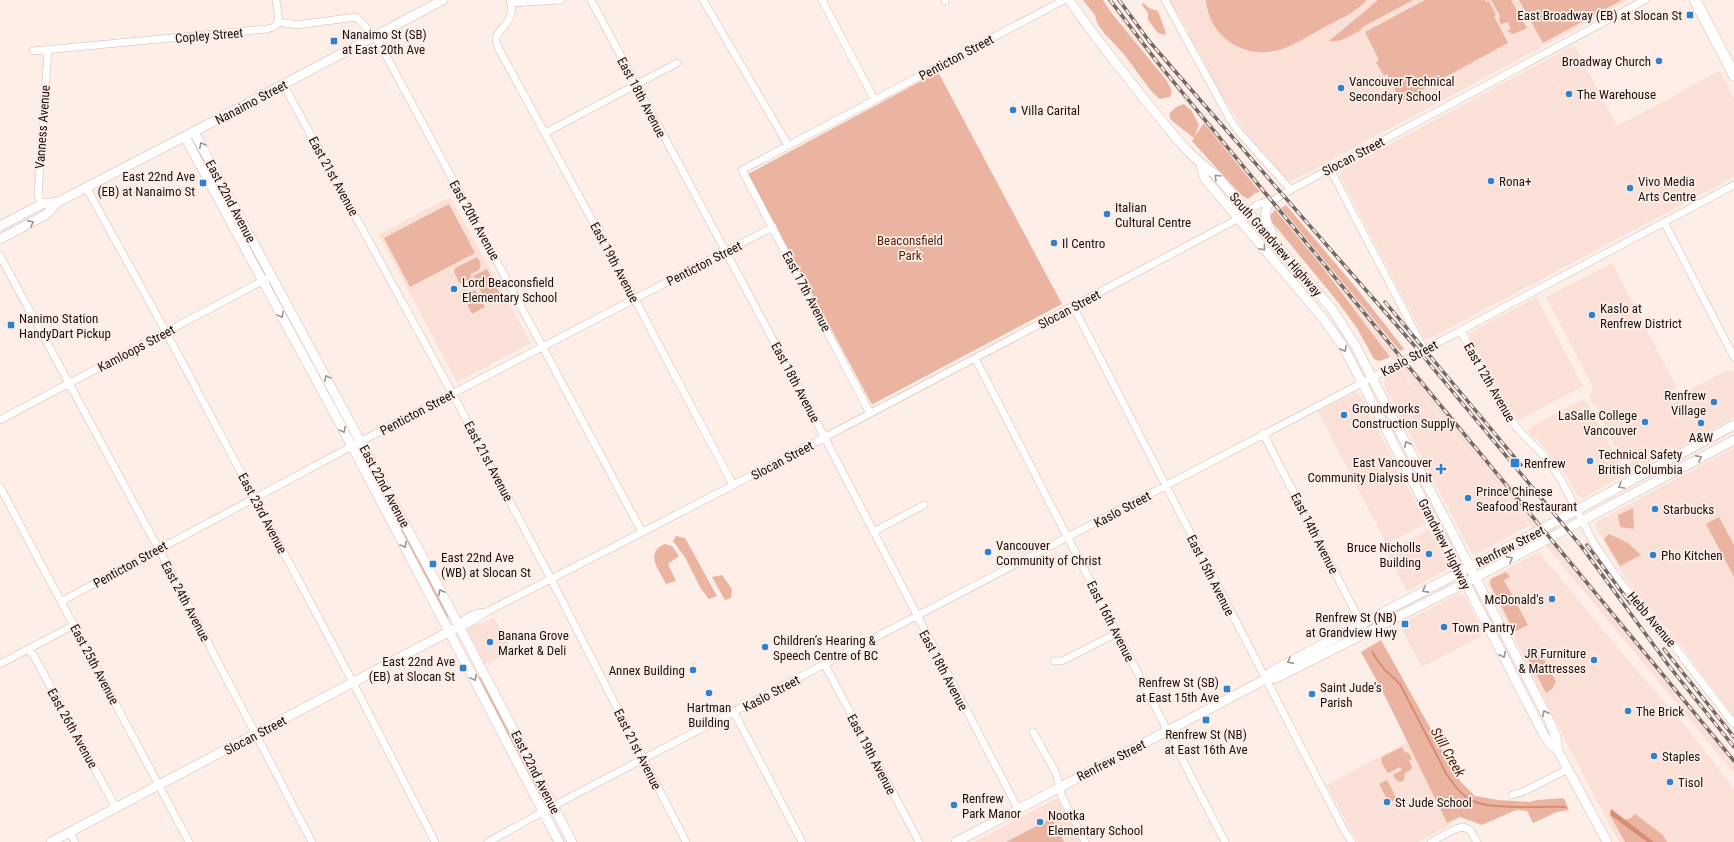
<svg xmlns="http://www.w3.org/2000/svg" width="1734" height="842" font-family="'Roboto Condensed',sans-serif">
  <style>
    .built { fill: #fae0d6 }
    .green { fill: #ebb4a0 }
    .water { fill: #d58e73 }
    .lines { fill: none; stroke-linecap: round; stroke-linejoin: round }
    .stream { stroke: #d58e73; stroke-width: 2 }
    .street-casing { stroke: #d3bbb2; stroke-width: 8 }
    .secondary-casing { stroke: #d3bbb2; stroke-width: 10 }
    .primary-casing { stroke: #d3bbb2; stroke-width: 12 }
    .street { stroke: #fff; stroke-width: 7 }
    .secondary { stroke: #fff; stroke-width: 9 }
    .primary { stroke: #fff; stroke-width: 11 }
    .rail-casing { stroke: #746864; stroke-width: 3.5 }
    .rail { stroke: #fdeee8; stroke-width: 2; stroke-dasharray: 6; stroke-linecap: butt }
    .oneway { stroke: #999593 }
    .poi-dot { fill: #2f80cf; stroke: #fdeee8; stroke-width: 1.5 }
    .labels { text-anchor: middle; stroke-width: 3.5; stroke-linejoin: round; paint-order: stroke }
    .poi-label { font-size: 13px; fill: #1c1310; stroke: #fdeee8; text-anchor: start }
    .street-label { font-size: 13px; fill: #1c1310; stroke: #fdeee8 }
    .park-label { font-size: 13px; fill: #5b1b00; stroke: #fdeee8 }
    .water-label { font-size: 14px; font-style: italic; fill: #4c1e0c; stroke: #fdeee8 }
  </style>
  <rect width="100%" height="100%" fill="#fdeee8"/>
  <path class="built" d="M1106 0H1113L1140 37 1734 756V773L1389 355 1320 264 1135 40Z
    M1168 0H1629L1292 181 1286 179 1243 129 1228 104 1224 103 1207 72 1208 68 1198 50 1195 49 1188 36 1189 32 1178 13 1175 12Z
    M1574 45 1617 126 1720 71 1734 98V177L1438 334 1429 339 1424 337 1340 176V173L1342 170Z
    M450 197 531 343 457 382 379 235Z
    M1612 263 1677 388 1670 391 1674 398 1728 370 1734 371V418L1636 470 1632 468 1627 456 1623 451 1615 447 1596 406 1591 402 1590 396 1592 392V385L1546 297Z
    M1536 297 1583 386 1519 420 1503 399 1469 334 1471 332Z
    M1399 369 1529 526 1477 554H1473L1471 552 1384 385V381L1388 375Z
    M1353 393H1357L1360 396 1425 521 1423 525 1389 542 1385 541 1319 413V411Z
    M1582 400 1587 402 1612 450 1626 472 1625 475 1582 498 1577 495 1566 475 1555 460 1537 439 1530 435 1529 430 1532 426Z
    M1734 448V717L1682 647 1625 578 1595 526 1598 521Z
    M1429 529 1447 563V569L1407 591 1387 552Z
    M1539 552 1631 664 1681 721 1734 788V842H1619L1566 742 1487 583 1490 578Z
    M1458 594 1462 595 1465 597 1482 630 1480 634 1481 636 1422 667 1399 625Z
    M494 617 512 651 488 663H484L473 643 470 640 466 632 467 629 474 624 482 623Z
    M1407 742 1452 824 1418 842H1358L1349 827 1327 785Z
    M1056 799 1060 802 1080 842H973Z"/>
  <path class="green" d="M1083 0H1103L1110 11 1167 81 1172 91 1170 97 1160 99 1152 92 1123 53 1105 34 1097 23 1095 15Z
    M1206 0H1367C1355 13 1338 20 1323 28 1310 35 1296 44 1282 49 1246 61 1209 38 1206 0Z
    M1378 0H1413L1361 28V30C1352 35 1340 43 1329 41Z
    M1425 0H1485L1486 2 1489 1 1496 15 1494 16 1508 43 1401 101 1387 74 1384 76 1376 62 1379 60 1365 32Z
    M1491 0H1511L1527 28 1513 34 1507 31 1511 29 1508 22 1501 24 1499 20 1500 16Z
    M1519 0H1622L1543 43Z
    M1143 3 1149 8 1158 11 1166 33 1164 35 1158 33 1148 20V13L1142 5Z
    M938 72 1062 304 873 404 871 403 748 174Z
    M1184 104 1191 110 1199 125 1194 137 1204 123 1260 192 1255 193 1248 199 1240 194 1192 141 1194 138 1171 120 1169 114 1176 107Z
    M197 149H198L262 268H260L196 150Z
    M449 204 475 253 410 287 384 238Z
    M1286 205 1358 290 1404 349 1400 351 1281 208Z
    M1275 210 1320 264 1390 357 1379 361 1374 359 1357 328 1338 302 1272 222 1270 216Z
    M477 257 481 264 479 270 471 274V279L460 284 454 272 455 268Z
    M487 269 500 294 486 302 473 276Z
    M273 288 354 434 350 436 272 289Z
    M475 290 485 307 472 314 463 296Z
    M362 452 364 453 449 617H447L360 455Z
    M1633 508 1634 529 1620 527 1618 515Z
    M1719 517 1734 545V577L1706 524Z
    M1609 534 1628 543 1641 555 1620 566 1604 539Z
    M676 536 685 538 717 596 709 599 701 589 685 557 673 541Z
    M665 544 672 546 679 556 668 564 676 581 666 584C659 570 644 553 665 544Z
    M1506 572 1510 577 1504 580 1528 625 1516 631H1514L1490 584 1491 579Z
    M722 575 732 589 731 598 725 600 712 577Z
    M1381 640 1460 781 1475 796 1498 800 1529 802 1537 800 1564 798 1569 810 1557 812 1533 823 1527 811 1516 810 1482 825 1460 817 1447 823 1382 690 1361 652Z
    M1532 654 1543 657 1556 682 1552 689 1546 693 1527 656Z
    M478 676 484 680 544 799H541Z
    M1402 747 1405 753 1408 752 1412 759 1409 761 1412 766 1411 770 1405 773 1404 780 1401 782 1397 781 1393 775 1402 770 1400 767 1388 773C1385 768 1380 763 1382 757Z
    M1387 780 1397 799 1389 803 1379 784Z
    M1635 814 1663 835 1667 842H1654L1625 820 1631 818Z
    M1610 815 1647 842H1625Z
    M1052 818 1064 842H1006Z"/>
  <path class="water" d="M1611 809 1654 842H1647L1610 815Z"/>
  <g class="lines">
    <path class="stream" d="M1372 652 1384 669 1400 684 1447 775C1454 785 1462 796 1473 801 1491 810 1543 806 1565 807"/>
    <g class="street-casing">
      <path id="street" d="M276 0 279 22
        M510 0C518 21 497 28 496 39 496 42 498 46 499 49L631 292 733 485
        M591 0 802 394 1018 809
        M703 0 788 145
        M822 0 874 99
        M945 0V1
        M1165 0 1231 121 1239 132 1291 190
        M511 3 561 0
        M279 22 296 25 356 17 364 25 381 46 642 532
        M33 51 267 29 274 27 279 22
        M283 84 457 402 551 579 686 842
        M545 133 677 63
        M1330 169 1424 349
        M86 187 166 332 348 673 435 842
        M42 204 38 195 48 50
        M1664 222 1734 357
        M0 256 162 555 312 842
        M1073 306 1344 830 1352 842
        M1461 331 1502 409 1519 430 1547 459 1560 478 1595 545 1618 579 1671 642 1734 724
        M975 358 1225 842
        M870 413 742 170 1064 0
        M0 420 266 279
        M1263 433 1363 627
        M0 487 189 842
        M873 532 924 505
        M62 601 371 436 773 227
        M458 626 468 624 488 611C743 482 996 347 1249 213 1256 204 1258 204 1268 202 1273 201 1279 197 1283 194L1645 0
        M458 626C466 617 472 614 483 612
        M28 650 34 656 116 808
        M1054 661H1062L1117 633
        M0 664 74 625
        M825 665 919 842
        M734 712 802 842
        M1033 732 1056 773 1062 797 1085 842
        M1512 795 1525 791 1568 769
        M69 832 75 842
        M488 842 559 803 1362 383 1734 185
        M1431 842 1455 829 1463 827 1470 830 1477 842"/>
    </g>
    <g class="secondary-casing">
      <path id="secondary" d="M1069 0C1094 36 1121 70 1149 105 1169 129 1189 157 1215 174L1332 309 1355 345 1549 720 1557 740V749
        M194 132 437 584 572 842
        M185 137 352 446 559 842
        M1201 165 1205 179 1322 317 1343 346 1544 735 1550 744 1557 749 1607 842
        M1269 202C1263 214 1265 221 1272 233
        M0 226 42 204 58 202 201 128 443 0
        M0 239 47 214 58 202
        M1266 679 1272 671 1542 529 1734 425
        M51 842 454 629
        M956 842 1266 679 1276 678 1465 583 1734 440"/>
    </g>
    <g class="primary-casing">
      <path id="primary" d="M1695 0 1734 75"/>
    </g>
    <use href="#street" class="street"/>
    <use href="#secondary" class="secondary"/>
    <use href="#primary" class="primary"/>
    <g class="rail-casing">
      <path id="rail" d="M1110 0 1158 63 1734 761
        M1119 0 1149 41 1174 70 1413 344 1581 546 1669 666 1734 747
        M1385 302 1521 465
        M1587 545 1630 603
        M1664 649 1734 737"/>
    </g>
    <use href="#rail" class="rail"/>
  </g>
  <defs><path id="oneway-chevron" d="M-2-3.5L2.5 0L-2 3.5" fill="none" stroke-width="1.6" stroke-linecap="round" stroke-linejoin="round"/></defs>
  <g class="oneway">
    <use href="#oneway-chevron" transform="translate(202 145) rotate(-118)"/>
    <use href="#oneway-chevron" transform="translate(1217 177) rotate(-135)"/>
    <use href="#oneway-chevron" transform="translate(31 223) rotate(-28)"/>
    <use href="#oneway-chevron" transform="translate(1263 248) rotate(49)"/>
    <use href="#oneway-chevron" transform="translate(281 315) rotate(62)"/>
    <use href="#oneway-chevron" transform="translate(1344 349) rotate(61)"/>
    <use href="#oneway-chevron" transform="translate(327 378) rotate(-118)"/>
    <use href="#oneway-chevron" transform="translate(343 430) rotate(62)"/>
    <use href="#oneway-chevron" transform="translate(1407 444) rotate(-117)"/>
    <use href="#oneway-chevron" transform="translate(1699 458) rotate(-28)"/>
    <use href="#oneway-chevron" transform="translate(1621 486) rotate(150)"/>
    <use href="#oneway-chevron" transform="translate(404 545) rotate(62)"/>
    <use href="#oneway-chevron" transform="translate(1510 559) rotate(-28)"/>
    <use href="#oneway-chevron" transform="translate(1425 590) rotate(152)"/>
    <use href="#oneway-chevron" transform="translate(441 592) rotate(-117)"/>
    <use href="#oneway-chevron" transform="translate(1503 655) rotate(63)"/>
    <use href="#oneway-chevron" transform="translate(1290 661) rotate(152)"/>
    <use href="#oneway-chevron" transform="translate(474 678) rotate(62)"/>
    <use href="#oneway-chevron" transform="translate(1545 713) rotate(-117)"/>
  </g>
  <g class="poi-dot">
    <rect x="1686" y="11" width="8" height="8" rx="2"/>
    <rect x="330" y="37" width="8" height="8" rx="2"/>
    <circle cx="1659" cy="61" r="4"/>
    <circle cx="1341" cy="88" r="4"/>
    <circle cx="1569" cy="94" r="4"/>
    <circle cx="1013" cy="110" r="4"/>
    <circle cx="1491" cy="181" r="4"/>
    <rect x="199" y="179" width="8" height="8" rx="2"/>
    <circle cx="1630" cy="188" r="4"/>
    <circle cx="1107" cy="214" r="4"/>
    <circle cx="1054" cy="243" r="4"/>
    <circle cx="454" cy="289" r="4"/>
    <circle cx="1592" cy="315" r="4"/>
    <rect x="7" y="321" width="8" height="8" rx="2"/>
    <circle cx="1714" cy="402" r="4"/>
    <circle cx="1344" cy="415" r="4"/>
    <circle cx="1645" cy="422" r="4"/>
    <circle cx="1701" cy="423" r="4"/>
    <circle cx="1590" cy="461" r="4"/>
    <rect x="1510" y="458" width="10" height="10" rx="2"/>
    <path d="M1439 463h4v4h4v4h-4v4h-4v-4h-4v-4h4z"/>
    <circle cx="1468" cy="498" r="4"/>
    <circle cx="1655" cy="509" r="4"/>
    <circle cx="988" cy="552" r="4"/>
    <circle cx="1429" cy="554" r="4"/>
    <circle cx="1653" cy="555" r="4"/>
    <rect x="429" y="560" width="8" height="8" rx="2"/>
    <circle cx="1552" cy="599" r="4"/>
    <rect x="1401" y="620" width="8" height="8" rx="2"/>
    <circle cx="1444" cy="627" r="4"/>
    <circle cx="490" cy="642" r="4"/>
    <circle cx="765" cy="647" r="4"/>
    <circle cx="1594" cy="660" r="4"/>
    <rect x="459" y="664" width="8" height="8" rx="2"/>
    <circle cx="693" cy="670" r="4"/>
    <rect x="1223" y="685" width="8" height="8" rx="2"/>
    <circle cx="709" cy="693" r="4"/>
    <circle cx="1312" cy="694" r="4"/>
    <circle cx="1628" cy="711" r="4"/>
    <rect x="1202" y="716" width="8" height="8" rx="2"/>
    <circle cx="1654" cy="756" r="4"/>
    <circle cx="1670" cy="782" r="4"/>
    <circle cx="1387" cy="802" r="4"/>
    <circle cx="954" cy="805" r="4"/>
    <circle cx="1040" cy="822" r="4"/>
  </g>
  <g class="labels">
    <g class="poi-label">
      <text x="1682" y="20" text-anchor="end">East Broadway (EB) at Slocan St</text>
      <text x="342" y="39">Nanaimo St (SB)<tspan x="342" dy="15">at East 20th Ave</tspan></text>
      <text x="1651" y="66" text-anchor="end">Broadway Church</text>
      <text x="1349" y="86">Vancouver Technical<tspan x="1349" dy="15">Secondary School</tspan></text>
      <text x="1577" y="99">The Warehouse</text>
      <text x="1021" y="115">Villa Carital</text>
      <text x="195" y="181" text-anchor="end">East 22nd Ave<tspan x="195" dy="15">(EB) at Nanaimo St</tspan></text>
      <text x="1499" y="186">Rona+</text>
      <text x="1638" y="186">Vivo Media<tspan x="1638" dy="15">Arts Centre</tspan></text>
      <text x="1115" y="212">Italian<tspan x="1115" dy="15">Cultural Centre</tspan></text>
      <text x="1062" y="248">Il Centro</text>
      <text x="462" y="287">Lord Beaconsfield<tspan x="462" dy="15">Elementary School</tspan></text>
      <text x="1600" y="313">Kaslo at<tspan x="1600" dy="15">Renfrew District</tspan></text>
      <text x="19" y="323">Nanimo Station<tspan x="19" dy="15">HandyDart Pickup</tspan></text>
      <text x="1706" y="400" text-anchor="end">Renfrew<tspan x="1706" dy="15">Village</tspan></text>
      <text x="1352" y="413">Groundworks<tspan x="1352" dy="15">Construction Supply</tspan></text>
      <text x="1637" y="420" text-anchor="end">LaSalle College<tspan x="1637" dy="15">Vancouver</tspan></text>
      <text x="1701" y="442" text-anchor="middle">A&amp;W</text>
      <text x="1598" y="459">Technical Safety<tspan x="1598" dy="15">British Columbia</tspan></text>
      <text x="1432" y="467" text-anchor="end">East Vancouver<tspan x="1432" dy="15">Community Dialysis Unit</tspan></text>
      <text x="1524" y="468">Renfrew</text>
      <text x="1476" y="496">Prince Chinese<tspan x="1476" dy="15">Seafood Restaurant</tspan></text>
      <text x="1663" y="514">Starbucks</text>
      <text x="996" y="550">Vancouver<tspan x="996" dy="15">Community of Christ</tspan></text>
      <text x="1421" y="552" text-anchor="end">Bruce Nicholls<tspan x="1421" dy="15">Building</tspan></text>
      <text x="1661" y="560">Pho Kitchen</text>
      <text x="441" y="562">East 22nd Ave<tspan x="441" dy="15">(WB) at Slocan St</tspan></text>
      <text x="1544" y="604" text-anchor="end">McDonald's</text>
      <text x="1397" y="622" text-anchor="end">Renfrew St (NB)<tspan x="1397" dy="15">at Grandview Hwy</tspan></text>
      <text x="1452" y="632">Town Pantry</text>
      <text x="498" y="640">Banana Grove<tspan x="498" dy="15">Market &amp; Deli</tspan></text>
      <text x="773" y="645">Children’s Hearing &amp;<tspan x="773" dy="15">Speech Centre of BC</tspan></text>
      <text x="1586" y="658" text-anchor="end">JR Furniture<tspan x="1586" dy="15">&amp; Mattresses</tspan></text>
      <text x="455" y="666" text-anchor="end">East 22nd Ave<tspan x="455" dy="15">(EB) at Slocan St</tspan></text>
      <text x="685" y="675" text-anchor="end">Annex Building</text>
      <text x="1219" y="687" text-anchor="end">Renfrew St (SB)<tspan x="1219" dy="15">at East 15th Ave</tspan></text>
      <text x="1320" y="692">Saint Jude's<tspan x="1320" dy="15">Parish</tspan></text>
      <text x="709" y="712" text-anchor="middle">Hartman<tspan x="709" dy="15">Building</tspan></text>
      <text x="1636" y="716">The Brick</text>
      <text x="1206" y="739" text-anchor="middle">Renfrew St (NB)<tspan x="1206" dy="15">at East 16th Ave</tspan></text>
      <text x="1662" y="761">Staples</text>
      <text x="1678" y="787">Tisol</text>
      <text x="962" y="803">Renfrew<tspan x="962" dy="15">Park Manor</tspan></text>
      <text x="1395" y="807">St Jude School</text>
      <text x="1048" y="820">Nootka<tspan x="1048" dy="15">Elementary School</tspan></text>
    </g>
    <g class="street-label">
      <text transform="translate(209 35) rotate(-5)" y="5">Copley Street</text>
      <text transform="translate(956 57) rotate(-28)" y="5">Penticton Street</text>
      <text transform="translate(642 97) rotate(62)" y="5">East 18th Avenue</text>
      <text transform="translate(251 102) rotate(-28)" y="5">Nanaimo Street</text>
      <text transform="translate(42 127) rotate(-86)" y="5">Vanness Avenue</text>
      <text transform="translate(1353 156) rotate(-28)" y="5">Slocan Street</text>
      <text transform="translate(334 176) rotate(61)" y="5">East 21st Avenue</text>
      <text transform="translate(231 201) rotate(62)" y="5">East 22nd Avenue</text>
      <text transform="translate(475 220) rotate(61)" y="5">East 20th Avenue</text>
      <text transform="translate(1276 244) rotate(49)" y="5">South Grandview Highway</text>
      <text transform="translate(615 262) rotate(62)" y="5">East 19th Avenue</text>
      <text transform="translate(704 263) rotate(-27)" y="5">Penticton Street</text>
      <text transform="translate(807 291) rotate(62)" y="5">East 17th Avenue</text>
      <text transform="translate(1069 309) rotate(-28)" y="5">Slocan Street</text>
      <text transform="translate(136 348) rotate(-28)" y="5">Kamloops Street</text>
      <text transform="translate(1409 358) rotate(-28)" y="5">Kaslo Street</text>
      <text transform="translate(796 382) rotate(62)" y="5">East 18th Avenue</text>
      <text transform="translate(1490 382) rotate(60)" y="5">East 12th Avenue</text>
      <text transform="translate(417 412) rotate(-28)" y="5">Penticton Street</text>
      <text transform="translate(782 460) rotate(-28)" y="5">Slocan Street</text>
      <text transform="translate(489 461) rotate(62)" y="5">East 21st Avenue</text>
      <text transform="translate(385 486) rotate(62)" y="5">East 22nd Avenue</text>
      <text transform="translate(1122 509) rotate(-28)" y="5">Kaslo Street</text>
      <text transform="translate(263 513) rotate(62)" y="5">East 23rd Avenue</text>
      <text transform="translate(1315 533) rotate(63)" y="5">East 14th Avenue</text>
      <text transform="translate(1445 544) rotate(63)" y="5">Grandview Highway</text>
      <text transform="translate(1510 546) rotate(-27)" y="5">Renfrew Street</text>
      <text transform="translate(130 564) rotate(-29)" y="5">Penticton Street</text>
      <text transform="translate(1211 575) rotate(63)" y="5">East 15th Avenue</text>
      <text transform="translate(186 601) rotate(62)" y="5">East 24th Avenue</text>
      <text transform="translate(1652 619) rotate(50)" y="5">Hebb Avenue</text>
      <text transform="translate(1111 621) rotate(63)" y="5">East 16th Avenue</text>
      <text transform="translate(95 664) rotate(62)" y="5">East 25th Avenue</text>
      <text transform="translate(944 670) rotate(62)" y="5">East 18th Avenue</text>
      <text transform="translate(771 693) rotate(-28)" y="5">Kaslo Street</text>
      <text transform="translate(73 728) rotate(61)" y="5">East 26th Avenue</text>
      <text transform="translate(255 735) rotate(-28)" y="5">Slocan Street</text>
      <text transform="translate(638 749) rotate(63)" y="5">East 21st Avenue</text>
      <text transform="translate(872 754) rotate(62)" y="5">East 19th Avenue</text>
      <text transform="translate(1111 760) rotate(-27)" y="5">Renfrew Street</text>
      <text transform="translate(536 772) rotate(63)" y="5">East 22nd Avenue</text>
    </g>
    <g class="park-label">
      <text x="910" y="245">Beaconsfield<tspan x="910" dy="15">Park</tspan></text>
    </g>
    <g class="water-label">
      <text transform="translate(1448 752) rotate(60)" y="5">Still Creek</text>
    </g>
  </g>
</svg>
